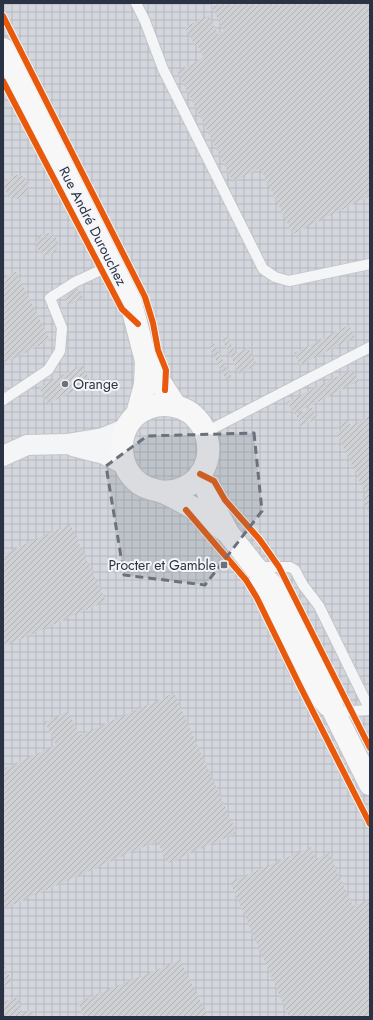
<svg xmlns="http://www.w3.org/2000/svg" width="373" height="1020" font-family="Jost,sans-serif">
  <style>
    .industrial { fill: url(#industrial-grid) }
    .building { fill: url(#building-hatch) }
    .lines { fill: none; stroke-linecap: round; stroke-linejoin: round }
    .service-casing { stroke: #c3c5c7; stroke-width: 12 }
    .minor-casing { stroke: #c3c5c7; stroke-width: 22 }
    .secondary-casing { stroke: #c3c5c7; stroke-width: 24 }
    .service { stroke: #f4f5f6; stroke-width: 10 }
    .minor { stroke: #f4f5f6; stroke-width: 20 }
    .secondary { stroke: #f7f7f8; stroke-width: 22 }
    .cycleway-casing { stroke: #f3f5f8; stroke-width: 8 }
    .cycleway { stroke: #e8590c; stroke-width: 6 }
    .marked { fill: #6c717d; fill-opacity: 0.2; stroke: #6c717d; stroke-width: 3; stroke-dasharray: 8 5; stroke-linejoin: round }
    .poi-dot { fill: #6c717d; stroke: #f3f5f8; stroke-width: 1.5 }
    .labels { text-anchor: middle; stroke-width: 4; stroke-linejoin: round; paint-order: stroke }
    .street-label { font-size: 14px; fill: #2b3243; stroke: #f3f5f8 }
    .poi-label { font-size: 14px; fill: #2b3243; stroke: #f3f5f8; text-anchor: start }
  </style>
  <defs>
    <pattern id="industrial-grid" width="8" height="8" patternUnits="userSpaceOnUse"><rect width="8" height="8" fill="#d3d6dc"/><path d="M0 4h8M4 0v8" fill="none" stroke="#b5b8be"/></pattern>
    <pattern id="building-hatch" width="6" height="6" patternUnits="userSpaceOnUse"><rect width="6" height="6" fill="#cfd0d3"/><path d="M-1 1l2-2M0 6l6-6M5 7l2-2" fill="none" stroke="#b2b3b6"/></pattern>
  </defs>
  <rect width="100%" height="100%" fill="#e5e7e9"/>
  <path class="industrial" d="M3 3H370V1017H3Z"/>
  <path class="building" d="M210 3H370V196L293 234 260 168 233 182 177 71 204 58 197 45 195 46 185 27 209 15 218 34 224 31Z
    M5 187a12 12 0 1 1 24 0a12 12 0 1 1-24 0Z
    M36 244a11 11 0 1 1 22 0a11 11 0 1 1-22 0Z
    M16 271 50 340 3 364V278Z
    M78 289 83 298 69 306 64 297Z
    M349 325 355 337 300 365 294 353Z
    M227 337 236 354 248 348 257 365 239 374 222 339Z
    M214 343 232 378 226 380 209 346Z
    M82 365 91 382 48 404 39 387Z
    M353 369 359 381 294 414 287 402Z
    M312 407 318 418 301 426 296 415Z
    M370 416V516L362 499 367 496 336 433 342 430 340 424 348 420 351 426Z
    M70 524 106 601 3 647V554Z
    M174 693 237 833 168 863 157 841 3 909V769L56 745 45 722 68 711 80 735Z
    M311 847 316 859 329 853 353 906 366 901 370 903V1017H289L230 882Z
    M180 960 208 1017H84L78 1002Z
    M3 962 12 982 3 986Z
    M18 997 22 1014 31 1009 34 1017H3V1002Z"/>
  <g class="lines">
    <g class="service-casing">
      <path id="service" d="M136 3 145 21 163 69 263 269 275 277 289 281 370 264
        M3 400 48 370 60 351 62 328 50 298 75 282 112 265
        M206 432 370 347
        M257 567H290L295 570 303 585 319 606 370 710
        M334 712 370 710"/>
    </g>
    <g class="minor-casing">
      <path id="minor" d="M73 446 104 454 124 464
        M3 456 27 445 67 444 103 438 125 429"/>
    </g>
    <g class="secondary-casing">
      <path id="secondary" d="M3 49 131 303 146 361 175 405
        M137 414 145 385 146 361
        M200 474 214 507 228 533 255 567 288 603 319 664 334 712 370 784
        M162 492C166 491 172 492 177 490 224 477 216 408 167 405 155 404 142 409 134 417 116 436 118 468 140 484 147 489 154 489 162 492 170 495 179 500 186 504 200 511 212 521 224 530
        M261 581 271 607 301 672 328 705"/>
    </g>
    <use href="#service" class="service"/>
    <use href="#minor" class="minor"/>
    <use href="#secondary" class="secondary"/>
    <g class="cycleway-casing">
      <path id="cycleway" d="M3 16 145 297 153 323 158 350 166 370 165 390
        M3 81 122 309 138 324
        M200 474 214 481 225 500 260 540 279 567 370 748
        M186 510 246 580 257 598 300 686 370 824"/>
    </g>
    <use href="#cycleway" class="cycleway"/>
  </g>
  <path class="marked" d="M254 433 262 511 205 585 124 575 106 466 147 436Z"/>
  <g class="poi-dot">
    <circle cx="65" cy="384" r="4"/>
    <rect x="220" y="561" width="8" height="8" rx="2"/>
  </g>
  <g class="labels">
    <g class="street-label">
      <text transform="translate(93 226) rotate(63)" y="5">Rue André Durouchez</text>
    </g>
    <g class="poi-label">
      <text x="73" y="389">Orange</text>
      <text x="216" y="570" text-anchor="end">Procter et Gamble</text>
    </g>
  </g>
  <rect width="373" height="1020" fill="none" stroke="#2b3243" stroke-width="8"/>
</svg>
